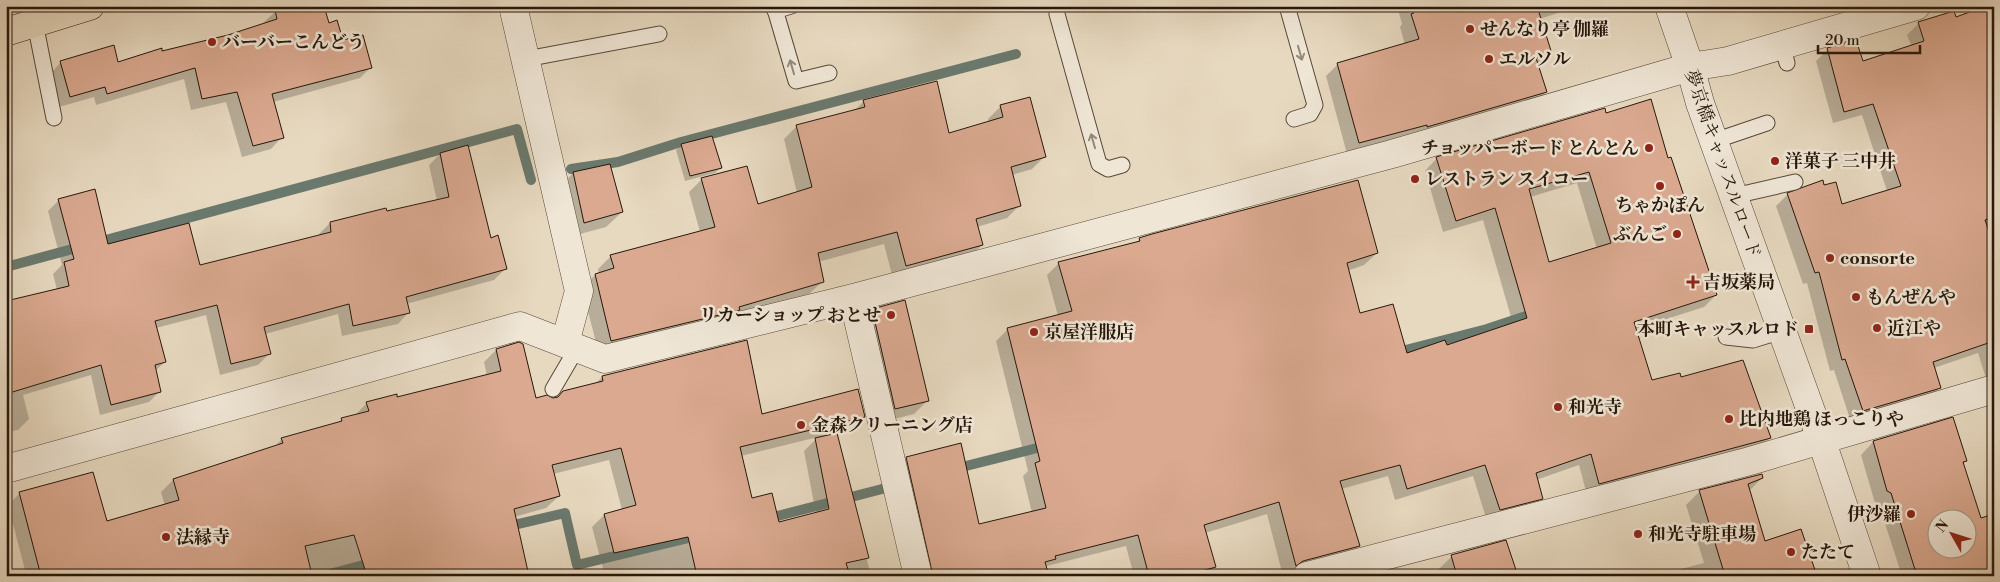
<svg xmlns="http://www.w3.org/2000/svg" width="2000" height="582" font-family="'Libre Bodoni','Noto Serif JP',serif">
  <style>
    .shadow { fill: #0003; fill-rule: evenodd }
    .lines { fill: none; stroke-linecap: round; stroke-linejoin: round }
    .stream { stroke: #6a796e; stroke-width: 10 }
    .building { fill: #daa990; stroke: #27170a; fill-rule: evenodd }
    .service-casing { stroke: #574838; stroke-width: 17 }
    .minor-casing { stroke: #574838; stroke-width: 29 }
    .tertiary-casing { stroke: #574838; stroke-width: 29 }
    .primary-casing { stroke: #27170a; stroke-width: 29 }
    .service { stroke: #efe6d6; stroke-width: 15 }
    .minor { stroke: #efe6d6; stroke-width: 28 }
    .tertiary { stroke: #efe6d6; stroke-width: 28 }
    .primary { stroke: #e7d9c0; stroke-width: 28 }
    .oneway { stroke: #95897a }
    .poi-dot { fill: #8f2418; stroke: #efe6d6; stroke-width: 2 }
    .labels { text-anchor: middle; stroke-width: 5; stroke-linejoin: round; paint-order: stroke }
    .poi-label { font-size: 18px; font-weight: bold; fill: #27170a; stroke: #efe6d6; text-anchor: start }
    .street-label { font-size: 18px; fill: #27170a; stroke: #efe6d6 }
  </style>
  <rect width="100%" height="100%" fill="#e7d9c0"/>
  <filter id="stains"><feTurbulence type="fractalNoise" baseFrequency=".004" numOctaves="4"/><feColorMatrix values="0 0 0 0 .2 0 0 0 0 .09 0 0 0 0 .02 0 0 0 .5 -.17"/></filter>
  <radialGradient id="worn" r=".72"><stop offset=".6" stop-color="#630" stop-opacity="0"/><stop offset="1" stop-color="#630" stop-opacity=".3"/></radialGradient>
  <path class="shadow" d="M1397 6H1581L1539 19 1550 53 1538 66 1546 92 1534 104 1347 154 1326 76 1338 64 1405 45 1400 27 1402 24Z
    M1994 6V383L1988 385 1978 353 1934 368 1939 388 1928 400 1851 422 1834 370 1830 371 1807 283 1803 284 1776 206 1788 194 1824 187 1842 206 1887 191 1862 115 1833 123 1816 61 1827 50 1856 41 1862 63 1911 45 1907 35 1919 23 1956 18Z
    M276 11 328 25 342 42 371 67 360 78 273 102 282 137 271 149 242 157 226 102 191 110 184 79 96 105 94 97 59 107 50 74 61 62 117 64 229 36 265 24 264 22Z
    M864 101 948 135 989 123 988 119 1001 106 1045 156 1032 169 1012 175 1020 205 1007 218 977 227 982 245 969 258 893 279 884 244 818 262 823 281 809 294 599 354 582 288 595 275 599 274 598 269 611 256 700 232 689 192 702 179 757 205 797 193 784 139 797 126 854 111Z
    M1605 114 1668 159 1716 295 1704 307 1635 329 1651 382 1680 378 1770 438 1758 450 1587 495 1579 465 1536 480 1542 498 1530 510 1487 521 1473 476 1395 500 1388 476 1341 489 1359 546 1347 558 1290 573 1285 576H1283L1267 514 1205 533 1215 566 1205 576H1134L1126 546 1047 566 1046 567 1048 576H919L895 471 907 458 978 526 1032 513 1023 476 1028 471 996 341 1008 329 1058 316 1047 275 1059 263 1135 244 1140 239 1377 253 1364 265 1347 271 1359 315 1407 354 1446 346 1513 324 1483 220 1443 232 1425 171 1437 158ZM1577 183 1597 249 1548 263 1530 197Z
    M682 145 721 168 715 173 685 181 676 150Z
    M440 154 505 269 494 280 406 304 408 313 398 324 342 336 338 314 265 334 269 354 258 365 220 375 206 315 156 328 165 362 155 371 160 391 149 402 100 415 91 375 23 395 29 419 18 430 8 432 13 450 6 456V302L57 290 53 274 62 265 48 211 59 200 107 245 199 267 320 236 319 234 330 223 437 201 429 165Z
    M609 165 622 212 606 227 569 237 558 189 573 173Z
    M872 310 927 401 914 414 882 422 859 324Z
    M519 344 535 400H553L595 384 602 377 761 415 863 416 851 429 835 432 871 576H605L592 527 604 515 622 510 609 460 553 474 559 496 546 508 514 517 527 576H6L25 570 8 505 20 493 106 523 165 506 161 492 173 480 273 448 282 439 337 424 342 419 355 415 367 403 396 399 487 376 484 362 496 350ZM818 437 804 451 816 514 778 524 751 500 741 456Z
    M1873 442 1966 461 1963 464 1994 576H1902L1879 505 1875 503 1861 455ZM1938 520H1968V550H1938Z
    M1761 475 1762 478 1749 491 1764 543 1816 576H1654L1704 563 1686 505 1699 492Z
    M1452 556 1516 576H1427L1438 573 1437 571Z
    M1385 573 1386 576H1375Z"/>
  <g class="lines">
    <path class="stream" d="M571 169 618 162 681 142 1016 54
      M6 267 517 129 531 180
      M1394 353 1487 329 1538 312
      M954 469 1049 445
      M766 519 886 488
      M505 527 565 513 577 565 701 535
      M322 576 375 562"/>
  </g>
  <path class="building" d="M274 6H324L329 23 337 20 343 40 363 35 372 68 272 94 284 138 253 146 237 92 202 99 195 68 107 94 105 87 70 97 60 61 114 45 118 62 162 48V51L228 35 277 19Z
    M1412 6H1537L1552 54 1536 58 1547 92 1427 127V125L1359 143 1337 63 1419 39 1411 14 1414 13Z
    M1986 6H1994V217L1985 220 1994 245V341L1933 362 1941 388 1863 411 1845 359 1842 360 1819 272 1815 273 1787 193 1823 180 1824 185 1836 182 1842 204 1901 186 1873 104 1844 112 1827 48 1856 40 1863 61 1924 41 1918 22 1954 11 1956 17Z
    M937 81 949 133 1003 117 1000 105 1030 97 1046 157 1011 167 1021 206 976 219 983 245 906 266 897 232 818 253 824 282 739 307 740 310 611 341 595 274 614 268 610 255 715 227 701 178 747 166 758 204 812 187 796 125 865 107 863 100Z
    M1651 99 1668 158 1671 157 1717 295 1634 322 1652 380 1680 373 1681 377 1743 360 1771 438 1599 484 1591 454 1536 473 1543 499 1500 510 1485 465 1407 489 1400 465 1340 481 1360 546 1303 561 1296 566 1279 502 1204 525 1216 567 1184 576H1149L1138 535 1055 556 1056 559 1045 562 1049 576H933L906 457 961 443 979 524 1046 508 1035 463 1040 461 1007 328 1072 311 1058 262 1140 241 1139 238 1152 234 1358 180 1378 253 1347 263 1360 313 1393 304 1407 353 1445 340 1447 345 1527 318 1495 208 1456 221 1436 157 1605 108 1606 113ZM1589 172 1611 243 1549 262 1529 189Z
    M712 136 722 168 690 176 681 144Z
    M468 145 491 238 498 235 507 269 406 297 410 313 353 326 349 304 264 327 271 354 231 364 217 305 155 321 166 362 155 365 161 392 111 405 101 365 6 394V301L69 286 64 262 74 259 58 199 95 189 108 244 189 223 200 265 331 232 330 222 386 208 387 211 449 197 440 153Z
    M610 164 623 212 584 223 573 172Z
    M905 300 929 401 895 409 872 309Z
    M747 340 762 414 858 389 865 417 740 447 752 498 772 493 779 522 829 509 815 438 837 433 869 558 846 563 850 576H697L688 537 614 553 604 514 636 505 621 448 552 465 560 496 514 509 529 576H367L354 535 305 546 311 571 292 576H41L19 492 93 472 107 521 179 500 173 479 283 443 281 438 342 421 341 418 369 411 366 402 397 394V397L501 371 496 349 519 342 523 344 536 398 547 395 553 398 558 397 563 391 603 381 602 376Z
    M1953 417 1967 461 1963 462 1981 518 1994 514V576H1917L1891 493 1887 491 1873 441ZM1938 520H1968V550H1938Z
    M1762 474 1763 478 1748 484 1765 541 1801 529 1817 576H1725L1699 490Z
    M1506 540 1518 576H1457L1451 555Z"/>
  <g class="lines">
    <g class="service-casing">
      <path id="service" d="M774 6 796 81 829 73
        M1287 6 1315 105 1310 114 1294 119
        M775 11 791 6
        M1057 14 1099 164 1108 169 1122 165
        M35 23 54 118
        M1782 45 1787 63
        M526 59 659 34
        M1714 141 1767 123
        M1734 196 1795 182
        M1726 337 1753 340 1782 331
        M553 389 577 348"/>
    </g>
    <g class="minor-casing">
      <path id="minor" d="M513 6 579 291 565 343
        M853 298 918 576
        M6 469 520 326 605 359 853 298 1392 154 1690 67 1728 61 1916 6
        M1307 576 1750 461 1994 389"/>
    </g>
    <g class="tertiary-casing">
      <path id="tertiary" d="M1669 6 1690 67 1700 103 1821 439 1867 576"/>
    </g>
    <g class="primary-casing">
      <path id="primary" d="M6 32 90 6"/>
    </g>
    <use href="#service" class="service"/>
    <use href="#minor" class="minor"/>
    <use href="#tertiary" class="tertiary"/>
    <use href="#primary" class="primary"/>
  </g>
  <defs><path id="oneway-shaft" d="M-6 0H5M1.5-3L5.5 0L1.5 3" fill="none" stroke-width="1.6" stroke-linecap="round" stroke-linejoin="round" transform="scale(1.25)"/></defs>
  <g class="oneway">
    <use href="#oneway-shaft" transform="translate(1300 53) rotate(74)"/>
    <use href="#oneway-shaft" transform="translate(792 67) rotate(-106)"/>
    <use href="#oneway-shaft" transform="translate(1093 141) rotate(-106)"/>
  </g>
  <g class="poi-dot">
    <circle cx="1470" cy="29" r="5"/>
    <circle cx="212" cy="42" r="5"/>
    <circle cx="1489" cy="59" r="5"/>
    <circle cx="1649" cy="148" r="5"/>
    <circle cx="1775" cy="161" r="5"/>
    <circle cx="1415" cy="179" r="5"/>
    <circle cx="1660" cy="186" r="5"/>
    <circle cx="1677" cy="234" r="5"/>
    <circle cx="1830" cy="258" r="5"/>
    <path d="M1690.5 274.5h5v5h5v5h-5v5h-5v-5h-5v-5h5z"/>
    <circle cx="1856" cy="297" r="5"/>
    <circle cx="891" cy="315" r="5"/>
    <circle cx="1877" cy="328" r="5"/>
    <rect x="1804" y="324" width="10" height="10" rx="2.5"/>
    <circle cx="1034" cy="332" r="5"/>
    <circle cx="1558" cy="407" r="5"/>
    <circle cx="1729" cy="419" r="5"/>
    <circle cx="801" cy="425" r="5"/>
    <circle cx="1911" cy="514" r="5"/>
    <circle cx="1638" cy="534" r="5"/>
    <circle cx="166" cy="537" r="5"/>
    <circle cx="1791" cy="552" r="5"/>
  </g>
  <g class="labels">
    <g class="poi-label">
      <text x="1480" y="35">せんなり亭 伽羅</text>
      <text x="222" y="48">バーバーこんどう</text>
      <text x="1499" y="65">エルソル</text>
      <text x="1639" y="154" text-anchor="end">チョッパーボード とんとん</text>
      <text x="1785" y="167">洋菓子 三中井</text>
      <text x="1425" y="185">レストラン スイコー</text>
      <text x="1660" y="211" text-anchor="middle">ちゃかぽん</text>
      <text x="1667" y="240" text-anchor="end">ぶんご</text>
      <text x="1840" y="264">consorte</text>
      <text x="1703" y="288">吉坂薬局</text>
      <text x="1866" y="303">もんぜんや</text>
      <text x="881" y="321" text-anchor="end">リカーショップ おとせ</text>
      <text x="1887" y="334">近江や</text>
      <text x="1799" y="335" text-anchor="end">本町キャッスルロド</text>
      <text x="1044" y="338">京屋洋服店</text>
      <text x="1568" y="413">和光寺</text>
      <text x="1739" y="425">比内地鶏 ほっこりや</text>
      <text x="811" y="431">金森クリーニング店</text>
      <text x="1901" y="520" text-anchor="end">伊沙羅</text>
      <text x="1648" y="540">和光寺駐車場</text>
      <text x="176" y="543">法縁寺</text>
      <text x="1801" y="558">たたて</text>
    </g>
    <g class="street-label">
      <text transform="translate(1723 164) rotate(71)" y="6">夢京橋キャッスルロード</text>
    </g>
  </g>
  <rect width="2000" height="582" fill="none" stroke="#e7d9c0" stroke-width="25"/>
  <rect x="8" y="8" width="1985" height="567" fill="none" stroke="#27170a" stroke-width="2.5"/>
  <rect x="12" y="12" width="1975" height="557" fill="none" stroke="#27170a"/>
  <g transform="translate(1952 534) rotate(309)"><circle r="24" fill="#efe6d6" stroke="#9f9384"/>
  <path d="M0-4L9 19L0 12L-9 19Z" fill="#8f2418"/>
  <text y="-8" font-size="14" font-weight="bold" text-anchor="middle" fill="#27170a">N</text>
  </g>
  <path d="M1818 45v8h102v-8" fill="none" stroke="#27170a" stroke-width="2.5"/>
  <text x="1825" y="45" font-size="15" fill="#27170a" stroke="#efe6d6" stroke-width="4" paint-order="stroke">20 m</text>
  <rect width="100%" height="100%" filter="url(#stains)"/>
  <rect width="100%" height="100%" fill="url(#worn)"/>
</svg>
